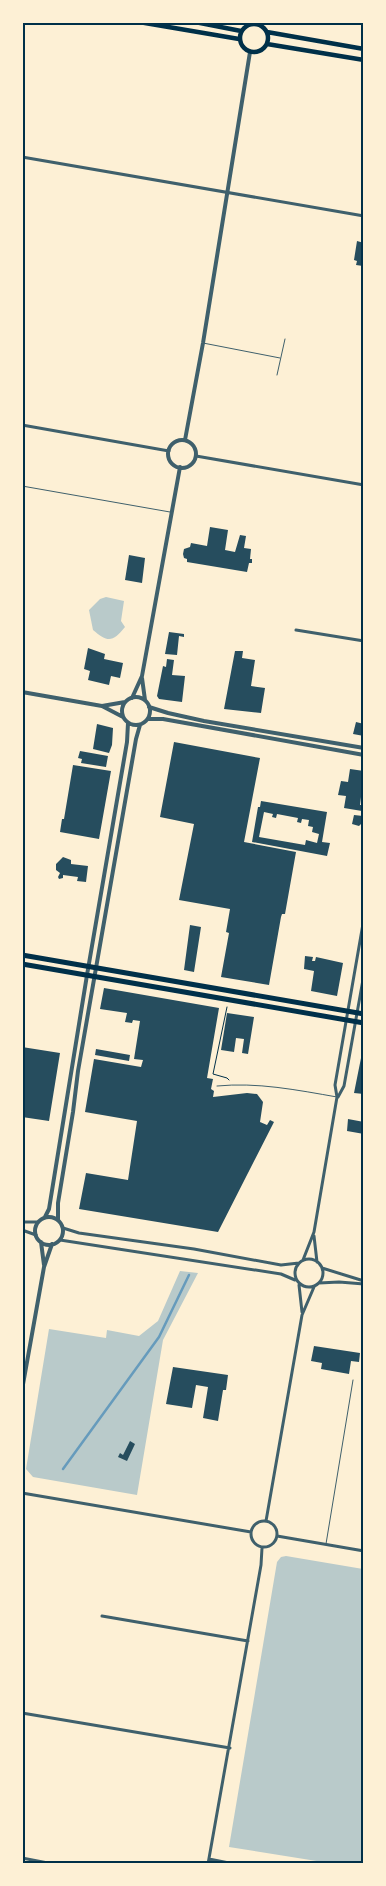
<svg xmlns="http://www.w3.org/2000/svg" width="386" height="1886" font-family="Overpass,sans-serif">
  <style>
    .green { fill: #b9caca }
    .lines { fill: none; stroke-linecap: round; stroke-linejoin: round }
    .stream { stroke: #669bbc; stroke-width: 2.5 }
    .building { fill: #264d5e; fill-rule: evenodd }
    .path { stroke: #003049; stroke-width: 1 }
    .service { stroke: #3f606c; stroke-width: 1 }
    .minor { stroke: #3f606c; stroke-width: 3 }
    .tertiary { stroke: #3f606c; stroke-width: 4 }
    .secondary { stroke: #003049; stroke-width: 4.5 }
    .trunk { stroke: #003049; stroke-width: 5 }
    .neatline { fill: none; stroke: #003049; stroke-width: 2 }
  </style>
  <rect width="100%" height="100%" fill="#fdf0d5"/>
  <path class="green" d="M106 597 124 601 121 621 125 627C113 642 108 643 93 630L89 610 100 599Z
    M180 1271 198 1273 163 1340 137 1495 33 1477 26 1469 49 1329 106 1338 107 1330 139 1336 158 1321Z
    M286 1556 363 1569V1863H329L229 1847 277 1562 281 1557Z"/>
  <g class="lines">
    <path class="stream" d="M63 1469 159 1337 189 1275"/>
  </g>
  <path class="building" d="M357 241 364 243 363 266 356 265 357 261 354 260Z
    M210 527 228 530 225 550 235 552 240 535 246 536 244 548 251 549 250 559H252V563H249L247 572 187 562V559L184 558 183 554 184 549 190 547 191 543 207 546Z
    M129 555 145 558 142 583 125 580Z
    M169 632 184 634V637L179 636 177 655 165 654Z
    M88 648 105 654 104 659 123 663 120 678 111 676 109 685 88 680 90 671 84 669Z
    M235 651H243L242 658 255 660 251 686 265 688 261 713 224 709Z
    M167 659 174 660 172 675 185 676 182 702 159 699 157 696 163 666 166 667Z
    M356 722 364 724V736L353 734Z
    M97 724 113 728 112 745 109 753 93 749Z
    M174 742 260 758 244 842 296 852 285 914H282L281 917 269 985 221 977 229 933 226 932 230 909 179 900 194 824 160 817Z
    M80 751 108 756 106 767 81 763 82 759 78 758Z
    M73 765 111 771 99 839 60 832 62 819H64Z
    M350 769 364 771V795L363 798 361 797 360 805H363L362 811 344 808 346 796 338 795 341 781 348 782Z
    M261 801 327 812 322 842 330 843 327 856 252 842 258 807H260ZM264 812 273 814 272 817 276 818 277 814 298 818 297 822 301 823 302 819 309 820 308 826 313 827 312 832 319 834 317 843 306 840 305 845 259 837Z
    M354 815 363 816 361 824 359 826 352 824Z
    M63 857 71 860V864L88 866 86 882 77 881 78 877 63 875V878L59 879 58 877 60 873 56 870V864Z
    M190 925 201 927 194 972 184 970Z
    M305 956 313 957 312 961H315L316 957 343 963 337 996 311 991 314 971 304 969Z
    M104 988 219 1008 207 1078 213 1079 211 1089 214 1091 213 1097 247 1093 257 1094 263 1102 260 1122 267 1125 270 1120 274 1122 218 1232 79 1209 86 1173 128 1180 137 1121 85 1112 94 1059 141 1067 143 1060 134 1059 140 1021 133 1020 132 1023 125 1022 127 1013 100 1009Z
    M227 1013 254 1017 248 1054 242 1053 244 1039 236 1038 234 1052 221 1050Z
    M22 1047 60 1053 49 1121 22 1117Z
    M363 1048H364V1094L354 1093Z
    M96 1049 130 1055 129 1061 95 1055Z
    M348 1119 364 1122V1134L347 1131Z
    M314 1346 360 1353 359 1362 351 1361 349 1374 321 1369 322 1363 311 1361Z
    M173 1367 228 1375 226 1390H223L218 1421 203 1418 208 1387 196 1385 192 1408 166 1404Z
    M130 1441 135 1444 127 1461 118 1457 120 1453 123 1455Z"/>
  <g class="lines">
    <path class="path" d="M227 1007 213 1074 227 1078 229 1080"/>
    <path class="service" d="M203 343 280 358
      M277 375 285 339
      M22 486 170 512
      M217 1086C257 1082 297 1090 337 1097
      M326 1544 353 1380"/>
    <path class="minor" d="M22 157 364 216
      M22 425 169 451
      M196 456 364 485
      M296 630 364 641
      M338 1097 344 1086 364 974
      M22 1222H38
      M63 1228 79 1233 194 1249 281 1265 299 1263
      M22 1230 36 1235
      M314 1236 317 1262
      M60 1240 281 1274 295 1280
      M295 1273a14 14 0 1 1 28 0a14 14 0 1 1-28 0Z
      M303 1260 314 1232 337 1097 335 1085 364 918
      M322 1268 364 1281
      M319 1283 339 1282 364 1284
      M299 1285 302 1312
      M22 1493 251 1532
      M251 1534a13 13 0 1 1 26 0a13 13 0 1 1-26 0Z
      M266 1521 302 1315 314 1287
      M277 1536 364 1551
      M102 1616 248 1641
      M22 1713 230 1748
      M22 1858 53 1864
      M209 1859 234 1864
      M208 1864 261 1565 262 1548"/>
    <path class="tertiary" d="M255 23V22
      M185 440 203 343 250 52
      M168 454a14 14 0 1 1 28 0a14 14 0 1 1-28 0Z
      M142 678 145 700
      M22 692 102 706 123 717
      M122 711a14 14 0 1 1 28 0a14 14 0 1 1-28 0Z
      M132 698 142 676 180 467
      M102 706 125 702
      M149 707 168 713 204 721 364 748
      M148 719H163L364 755
      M35 1231a14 14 0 1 1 28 0a14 14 0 1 1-28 0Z
      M45 1217 49 1209 87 975 127 742 128 723
      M58 1220V1203L73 1112 78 1071 136 739 140 725
      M41 1242 44 1265
      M22 1390 44 1267 52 1244"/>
    <path class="secondary" d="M139 22 239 39
      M195 22 241 31
      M240 38a14 14 0 1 1 28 0a14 14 0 1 1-28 0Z
      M267 32 364 49
      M267 44 364 60"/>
    <path class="trunk" d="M22 955 364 1014
      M22 964 364 1023"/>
  </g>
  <rect width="386" height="1886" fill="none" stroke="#fdf0d5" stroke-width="48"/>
  <rect x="24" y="24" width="338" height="1838" class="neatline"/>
</svg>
